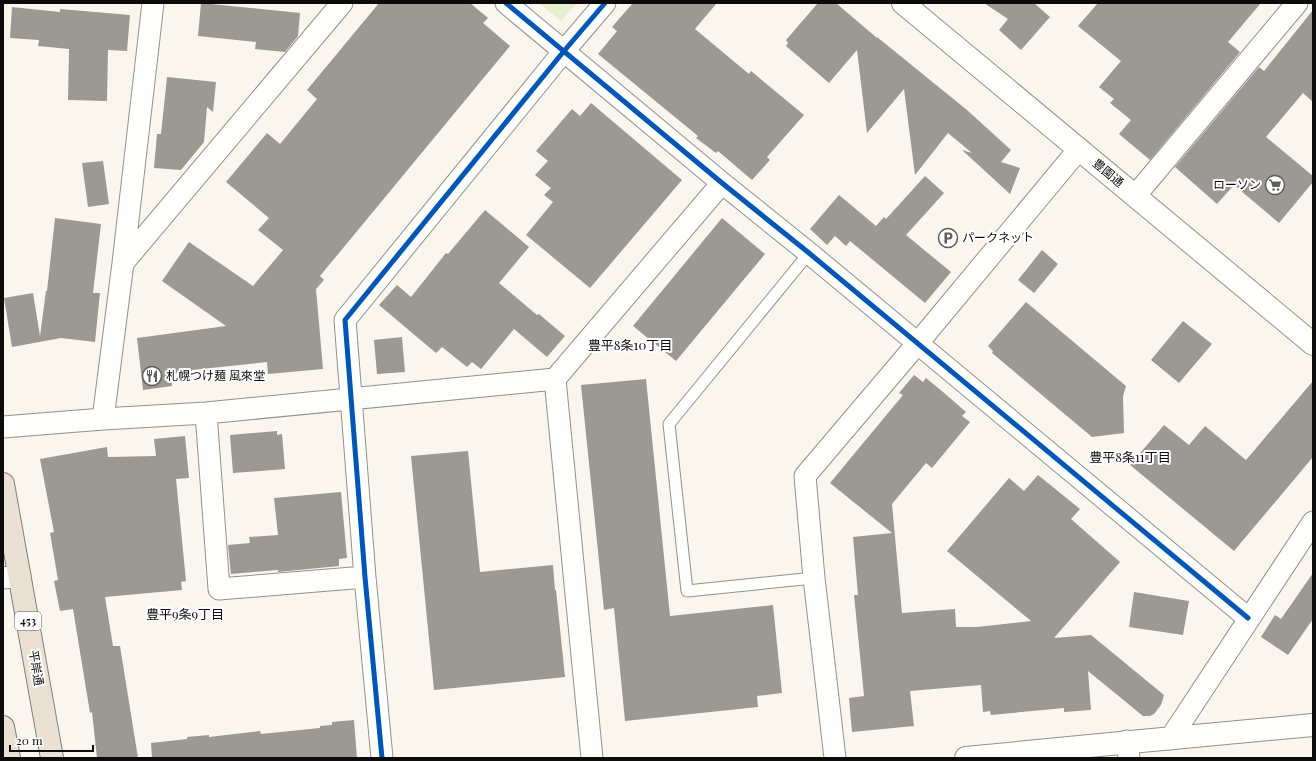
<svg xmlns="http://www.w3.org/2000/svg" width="1316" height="761" font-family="'Playfair Display','Noto Sans JP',serif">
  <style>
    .green { fill: #e6efcd }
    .building { fill: #9c9894 }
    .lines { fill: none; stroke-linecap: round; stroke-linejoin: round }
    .service-casing { stroke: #93918d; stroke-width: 13 }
    .minor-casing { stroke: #93918d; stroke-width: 23 }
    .tertiary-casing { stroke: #93918d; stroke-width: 24 }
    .trunk-casing { stroke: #807e7a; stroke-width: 24 }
    .service { stroke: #fefefc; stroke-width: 11 }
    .minor { stroke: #fefefc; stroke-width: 21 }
    .tertiary { stroke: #fefefc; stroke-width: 22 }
    .trunk { stroke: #eae0d4; stroke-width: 22 }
    .cycleway-casing { stroke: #fff; stroke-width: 8 }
    .cycleway { stroke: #0057b8; stroke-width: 5 }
    .labels { text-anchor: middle; stroke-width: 4; stroke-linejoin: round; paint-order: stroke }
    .shield { fill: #fff; stroke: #545454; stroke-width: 1 }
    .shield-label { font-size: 11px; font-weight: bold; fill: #0b0b0b }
    .street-label { font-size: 12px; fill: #0b0b0b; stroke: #fff }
    .poi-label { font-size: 12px; fill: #0b0b0b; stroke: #fff; text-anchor: start }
    .neighbourhood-label { font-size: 13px; fill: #0b0b0b; stroke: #fff }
  </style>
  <rect width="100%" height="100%" fill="#faf6ed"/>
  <path class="green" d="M539 3H577L561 21Z"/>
  <path class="building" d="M201 3 300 13 298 36 285 52 255 49 256 42 198 36Z
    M379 3H470L488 18 483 23 510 46 320 276 324 280 316 289 323 369 268 374 267 362 192 370V371L171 374 172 386 143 390 137 338 226 326 162 281 189 242 253 286 283 250 258 230 269 218 226 182 267 133 280 144 317 99 307 90Z
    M633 3H717L695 29 749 74 751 71 804 115 767 157 770 160 752 180 718 151 716 153 696 138 698 136 598 54 617 31 612 27Z
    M818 3H836L877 38V37L967 110 1011 150 1001 162 1020 168 1010 194 962 150 972 153 948 133 915 175 904 89 867 133 857 50 829 83 786 46 788 43 786 40Z
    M984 3H1034L1050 17 1021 50 999 30 1008 19Z
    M1098 3H1261L1228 42 1240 52 1150 160 1119 134 1131 120 1110 103 1114 99 1099 87 1121 61 1078 26Z
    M12 7 60 12V9L130 15 127 51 108 50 107 101 68 100 69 49 38 46 39 40 10 38Z
    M1313 10V102L1303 93 1266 137 1313 176V182L1279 223 1234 185 1217 204 1175 167 1259 67 1264 71Z
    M167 77 216 82 213 112 207 107 204 142 181 170 154 168 157 134H161Z
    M591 103 682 180 590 288 526 235 553 202 544 195 551 188 535 175 548 161 536 151 572 109 580 116Z
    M103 161 109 204 88 207 82 163Z
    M925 176 944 193 906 235 951 272 925 303 850 241 846 246 835 236 827 245 810 229 839 195 876 226 884 217 886 219Z
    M485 210 529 247 499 283 537 315 539 314 565 336 547 357 514 329 481 369 472 362 467 367 442 347 436 353 379 305 397 285 411 297 446 253 448 254Z
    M55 218 101 224 93 293H100L95 342 61 338 12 347 4 298 33 293 40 336 46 291H47Z
    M722 218 765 254 676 361 633 326Z
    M1042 250 1058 264 1034 293 1018 280Z
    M1026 302 1126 386 1123 396 1124 433 1092 437 992 353 993 351 988 346Z
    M1183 321 1212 344 1179 383 1151 360Z
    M402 337 405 372 377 374 374 340Z
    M914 375 923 382 926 378 943 392 966 412 962 416 970 422 932 468 926 463 892 504 902 613 955 609 956 627H977L1031 621 947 551 1009 478 1024 491 1038 475 1080 509 1071 519 1120 562 1054 638 1091 635 1164 695 1161 705 1154 714 1150 716H1143L1088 671 1091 710 1064 712V708L991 715 990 711 983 712 981 685 910 691 914 726 852 732 849 698 864 696 854 595H858L853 537 892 533 830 483 903 395 899 393Z
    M646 379 670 616 773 605 782 693 757 696 758 707 625 721 614 608 604 610 581 385Z
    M1313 381V457L1234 551 1130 465 1164 425 1189 445 1205 426 1246 460Z
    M277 431V435L282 434 285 469 233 473 230 435Z
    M185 436 189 478 176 479 186 581 181 582 182 590 105 597 113 646H120L138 758H97L92 712 90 713 73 609 60 611 54 581 58 580 50 533 54 532 40 459 107 447 108 457 156 456 154 439Z
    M468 451 480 572 553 565 555 590H556L565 677 434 690 411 456Z
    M341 492 347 558 339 559V566L278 572V570L231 574 228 545 250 543 249 537 278 535 274 498Z
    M1313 573V619L1288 655 1261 637 1275 615 1281 619Z
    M1134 592 1189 601 1183 635 1129 627Z
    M354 720 357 758H152L151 743 187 739V737L209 735V737L260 731 261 734 320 728V726L332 725V722Z"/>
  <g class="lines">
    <g class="service-casing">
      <path id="service" d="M809 253 669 424 687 591 814 578"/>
    </g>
    <g class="minor-casing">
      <path id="minor" d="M506 3 722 183 809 253 1248 618
        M1135 196 1297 3
        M123 263 342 3
        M206 413 219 589 365 577
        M103 419 206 413 555 379
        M3 427 103 419 123 263 153 3
        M3 578 20 576
        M1170 739 1313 522
        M1127 741 1129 758
        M382 758 365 577 345 320 564 51 605 3
        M592 758 555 379 722 183
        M835 758 814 578 805 476 917 344 1079 149"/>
    </g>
    <g class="tertiary-casing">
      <path id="tertiary" d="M903 3 1313 344
        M966 758C1082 746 1197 736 1313 725"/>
    </g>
    <g class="trunk-casing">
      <path id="trunk" d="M3 484 52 758
        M3 727 9 758"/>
    </g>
    <use href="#service" class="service"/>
    <use href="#minor" class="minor"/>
    <use href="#tertiary" class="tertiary"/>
    <use href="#trunk" class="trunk"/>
    <g class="cycleway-casing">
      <path id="cycleway" d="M506 3 722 183 809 253 1248 618
        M382 758 365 577 345 320 564 51 605 3"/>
    </g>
    <use href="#cycleway" class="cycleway"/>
  </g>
  <defs>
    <g id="supermarket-ring" transform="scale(1)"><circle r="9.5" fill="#fff" stroke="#5f5d5a" stroke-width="1.5"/><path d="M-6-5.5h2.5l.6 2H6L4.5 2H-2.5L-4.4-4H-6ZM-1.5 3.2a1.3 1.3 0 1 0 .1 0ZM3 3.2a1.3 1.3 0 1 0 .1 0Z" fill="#5f5d5a"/></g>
    <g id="parking-ring" transform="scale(1)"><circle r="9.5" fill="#fff" stroke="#5f5d5a" stroke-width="1.5"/><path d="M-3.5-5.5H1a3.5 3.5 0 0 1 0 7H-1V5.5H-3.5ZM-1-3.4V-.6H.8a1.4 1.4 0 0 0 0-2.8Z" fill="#5f5d5a"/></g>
    <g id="restaurant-ring" transform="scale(1)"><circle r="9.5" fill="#fff" stroke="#5f5d5a" stroke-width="1.5"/><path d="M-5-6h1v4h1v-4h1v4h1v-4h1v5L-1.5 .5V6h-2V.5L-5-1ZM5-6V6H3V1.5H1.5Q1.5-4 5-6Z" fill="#5f5d5a"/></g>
  </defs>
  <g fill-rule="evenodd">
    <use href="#supermarket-ring" x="1275" y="185"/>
    <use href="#parking-ring" x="948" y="238"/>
    <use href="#restaurant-ring" x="152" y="376"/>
  </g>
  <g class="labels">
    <rect class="shield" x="15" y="612" width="26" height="18" rx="3"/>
    <g class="shield-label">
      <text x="28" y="625">453</text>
    </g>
    <g class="street-label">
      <text transform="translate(1108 173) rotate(40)" y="4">豊園通</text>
      <text transform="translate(36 668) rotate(80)" y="4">平岸通</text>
    </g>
    <g class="poi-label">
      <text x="1261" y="189" text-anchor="end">ローソン</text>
      <text x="962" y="242">パークネット</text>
      <text x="166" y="380">札幌つけ麺 風來堂</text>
    </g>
    <g class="neighbourhood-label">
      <text x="630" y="350">豊平8条10丁目</text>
      <text x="1130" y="462">豊平8条11丁目</text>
      <text x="185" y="619">豊平9条9丁目</text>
    </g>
  </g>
  <rect width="1316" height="761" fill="none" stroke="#0b0b0b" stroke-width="8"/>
  <path d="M10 745v6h83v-6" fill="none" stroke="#0b0b0b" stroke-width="2"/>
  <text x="16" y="745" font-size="12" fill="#0b0b0b" stroke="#ffffff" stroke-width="3" paint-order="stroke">20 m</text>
</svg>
